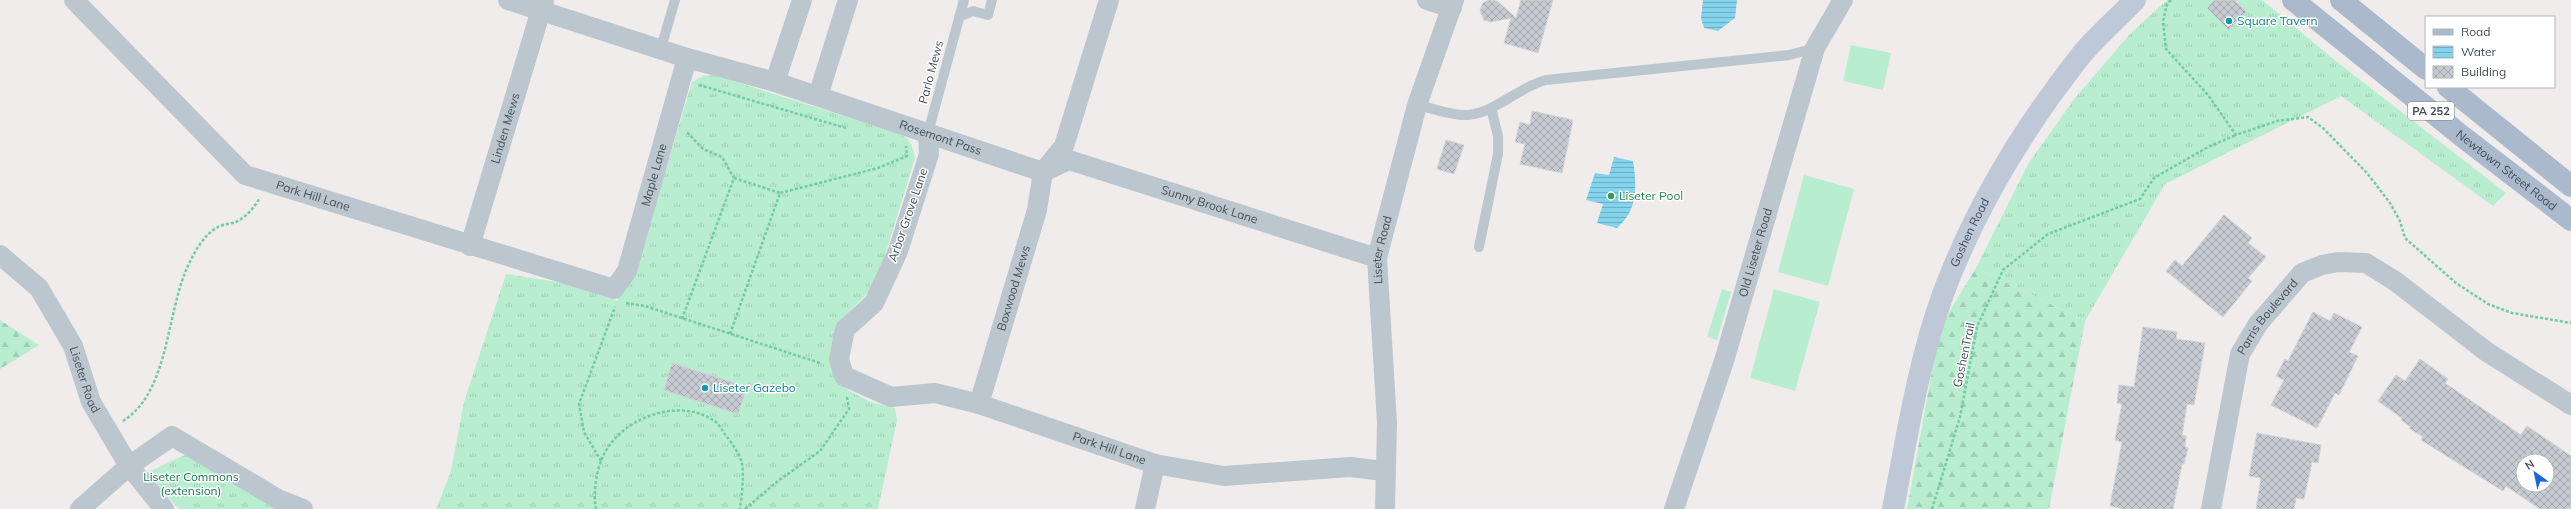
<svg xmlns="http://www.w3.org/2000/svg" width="2571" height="509" font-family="Mulish,sans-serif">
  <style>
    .grass { fill: url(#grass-tufts) }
    .forest { fill: url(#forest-firs) }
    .garden { fill: #b8eecf }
    .water { fill: url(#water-rules) }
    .building { fill: url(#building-cross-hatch); stroke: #cfd2d8; fill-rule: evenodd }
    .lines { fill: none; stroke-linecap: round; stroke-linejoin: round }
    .path { stroke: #70cca2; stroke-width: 2.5; stroke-dasharray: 3 2; stroke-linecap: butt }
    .service { stroke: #bcc6cf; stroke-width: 10 }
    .minor { stroke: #bcc6cf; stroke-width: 20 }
    .secondary { stroke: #bec8d6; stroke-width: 22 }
    .primary { stroke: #aabacc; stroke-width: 22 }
    .culture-dot { fill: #0f9aa8; stroke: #fff; stroke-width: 1.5 }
    .leisure-dot { fill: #2e9e5b; stroke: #fff; stroke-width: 1.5 }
    .labels { text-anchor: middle; stroke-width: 3; stroke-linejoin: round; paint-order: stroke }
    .shield { fill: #fff; stroke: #7c838b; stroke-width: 1 }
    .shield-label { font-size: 11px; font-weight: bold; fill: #444e59 }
    .culture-label { font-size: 12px; fill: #0d838f; stroke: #fff; text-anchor: start }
    .street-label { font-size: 12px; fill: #444e59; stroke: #fff }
    .leisure-label { font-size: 12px; fill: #27864d; stroke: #fff; text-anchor: start }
    .park-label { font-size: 12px; fill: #157a4b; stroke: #fff }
  </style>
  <defs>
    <pattern id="grass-tufts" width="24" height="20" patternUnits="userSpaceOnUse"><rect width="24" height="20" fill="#b8eecf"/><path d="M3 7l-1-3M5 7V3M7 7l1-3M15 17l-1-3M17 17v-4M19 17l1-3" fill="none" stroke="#9fceb4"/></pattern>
    <pattern id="forest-firs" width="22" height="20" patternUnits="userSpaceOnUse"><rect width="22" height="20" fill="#b8eecf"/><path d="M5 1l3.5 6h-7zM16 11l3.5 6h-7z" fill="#9fceb4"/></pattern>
    <pattern id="water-rules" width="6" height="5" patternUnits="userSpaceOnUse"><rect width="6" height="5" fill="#84d3ec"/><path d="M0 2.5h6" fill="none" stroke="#6eadc2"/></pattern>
    <pattern id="building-cross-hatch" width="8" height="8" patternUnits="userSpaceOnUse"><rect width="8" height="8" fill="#c8cad2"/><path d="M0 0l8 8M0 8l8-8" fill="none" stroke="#a4a6ad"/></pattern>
  </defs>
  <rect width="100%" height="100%" fill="#efeceb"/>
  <path class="grass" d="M2167 0H2262L2337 62 2506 193 2493 206 2341 96 2165 184 2085 321 1976 268 2028 164 2075 98 2130 34Z
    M714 75 882 128C903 135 911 135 915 158L879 275 873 288 838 322 830 352 839 381 849 391 873 403 895 408 897 420 878 509H436L451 471 464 402 506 274 589 287 617 301 652 216 692 82 703 76Z
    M189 453 292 509H179L146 473Z"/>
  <path class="forest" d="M1976 268 2085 321 2049 509H1907L1940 327Z
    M0 320 39 345 0 369Z"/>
  <path class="garden" d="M1851 45 1891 53 1883 90 1843 81Z
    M1804 175 1854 189 1828 286 1778 272Z
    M1722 289 1731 292 1717 340 1707 337Z
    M1774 289 1820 302 1795 391 1750 378Z"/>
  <path class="water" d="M1703 0H1737L1735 18 1718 31 1704 28 1701 18Z
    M1614 157 1633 161C1637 186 1638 210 1617 228L1597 223 1603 204 1586 200 1595 173 1609 175Z"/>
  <path class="building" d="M1489 0 1497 1 1516 18 1521 0H1553L1538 53 1504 43 1511 18 1491 22 1484 20 1480 10 1483 3Z
    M2215 0H2235L2247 12 2229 30 2207 8Z
    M1532 111 1573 120 1562 173 1520 164 1525 144 1515 142 1520 122 1530 125Z
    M1446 140 1464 145 1454 174 1437 169Z
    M2224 215 2252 238 2248 243 2266 257 2248 278 2252 281 2223 317 2166 271 2175 260 2182 266Z
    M2313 312 2330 321 2334 313 2362 327 2349 352 2358 356 2339 395 2335 393 2317 428 2271 405 2284 380 2276 376 2285 359 2288 361Z
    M2143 327 2177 332 2176 339 2205 343 2194 405 2187 404 2182 435 2186 436 2185 447 2188 448 2184 464H2182L2173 509H2124L2110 506 2122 442 2115 440 2122 404 2117 403 2119 385 2134 387Z
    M2420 359 2448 379 2445 383 2521 435 2527 426 2571 456V509H2540L2506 486 2503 491 2421 440 2423 437 2409 428 2411 427 2401 420 2402 418 2378 401 2396 375 2405 381ZM2523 461H2547V485H2523Z
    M672 363 747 387 738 414 664 390Z
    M2257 433 2321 445 2318 463 2312 462 2304 499 2296 498 2294 509H2256L2261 478 2249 476Z"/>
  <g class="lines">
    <path class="path" d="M2171 0 2167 4 2163 21 2166 49 2208 95 2236 135 2277 121 2308 117 2324 129 2367 173 2390 203 2400 221 2405 238 2456 283 2488 304 2512 313 2571 323
      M699 85 846 128
      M734 178 780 193
      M626 303 645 306 820 363
      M682 319 734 178 722 157 703 149 686 131
      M730 334 780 193 878 168 907 156 906 146
      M123 421C169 392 166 315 187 268 194 253 203 235 218 227 223 224 230 224 236 222 246 217 254 208 259 199
      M601 461 584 432 579 404 615 307
      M596 509C593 495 596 474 601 461 616 420 676 396 713 420 719 423 723 432 727 437 732 443 740 455 742 463 744 478 742 494 740 509
      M745 509 778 481 820 451 849 409 847 397
      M1932 509 1960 417 1977 327 2003 270 2048 234 2140 199 2154 178 2208 147 2236 135"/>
    <path class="service" d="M959 17 973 11 988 15 992 0
      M661 48 675 0
      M1417 105C1432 108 1452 116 1468 115 1497 112 1518 87 1546 80L1789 55 1815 48
      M928 133 964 0
      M1479 247 1498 154V136L1491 108"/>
    <g class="minor">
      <path id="s1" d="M74 0 245 175 614 289 627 271 687 58"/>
      <path id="s2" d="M508 0 687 58 775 82 1043 172"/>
      <path d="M1427 0 1452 8"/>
      <path d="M775 82 802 0"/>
      <path d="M818 96 848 0"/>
      <path id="s3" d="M928 133 929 154 898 251 874 303 845 329 839 359 844 376 891 397 935 393 979 404 1155 464 1224 476 1350 467 1384 471"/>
      <path d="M1045 169 1064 146 1109 0"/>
      <path id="s4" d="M1043 172 1069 160 1377 258"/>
      <path id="s5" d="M470 246 544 0"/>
      <path id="s6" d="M0 255 39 288 73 346 91 402 129 466 164 509"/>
      <path id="s7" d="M979 404 1037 210 1043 172"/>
      <path d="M80 509 129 466 172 436 278 499 303 509"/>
      <path d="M1145 509 1155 464"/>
      <path id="s8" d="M1385 509 1387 423 1377 258 1417 105 1454 0"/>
      <path id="s9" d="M1674 509 1724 361 1815 48 1843 0"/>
      <path id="s10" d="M2211 509 2240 354 2258 324 2302 273 2322 265 2338 262 2366 263 2395 281 2487 352 2571 405"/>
    </g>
    <path class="secondary" id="s11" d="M1893 509C1907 437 1918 363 1943 294 1975 208 2025 126 2082 54 2098 35 2118 18 2135 0"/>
    <g class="primary">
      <path id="s12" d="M2293 0 2463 137 2571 220"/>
      <path d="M2341 0 2426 69"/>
      <path d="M2448 87 2571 186"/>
    </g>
  </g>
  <g class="culture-dot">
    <circle cx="2229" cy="21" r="4"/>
    <circle cx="705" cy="388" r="4"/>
  </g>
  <circle class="leisure-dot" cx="1611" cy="196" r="4"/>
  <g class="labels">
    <rect class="shield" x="2408" y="102" width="46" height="18" rx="3"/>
    <g class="shield-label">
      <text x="2431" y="115">PA 252</text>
    </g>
    <g class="culture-label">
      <text x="2237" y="25">Square Tavern</text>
      <text x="713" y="392">Liseter Gazebo</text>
    </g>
    <g class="street-label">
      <text transform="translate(931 72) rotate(-75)" y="4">Parlo Mews</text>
      <text dy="4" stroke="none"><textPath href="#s5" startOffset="123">Linden Mews</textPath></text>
      <text dy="4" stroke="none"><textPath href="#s2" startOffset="454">Rosemont Pass</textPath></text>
      <text dy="4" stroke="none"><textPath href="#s12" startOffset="273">Newtown Street Road</textPath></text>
      <text dy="4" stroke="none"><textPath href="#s1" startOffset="753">Maple Lane</textPath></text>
      <text dy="4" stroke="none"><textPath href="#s1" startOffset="316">Park Hill Lane</textPath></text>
      <text dy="4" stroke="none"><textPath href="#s4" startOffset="176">Sunny Brook Lane</textPath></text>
      <text transform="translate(908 215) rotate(-71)" y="4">Arbor Grove Lane</text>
      <text dy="4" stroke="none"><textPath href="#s11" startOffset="288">Goshen Road</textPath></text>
      <text dy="4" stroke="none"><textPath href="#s8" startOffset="260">Liseter Road</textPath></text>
      <text dy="4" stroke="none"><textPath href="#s9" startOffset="269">Old Liseter Road</textPath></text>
      <text dy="4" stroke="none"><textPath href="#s7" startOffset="121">Boxwood Mews</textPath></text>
      <text dy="4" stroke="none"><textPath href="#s10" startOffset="204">Parris Boulevard</textPath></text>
      <text transform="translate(1964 355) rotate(-78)" y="4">GoshenTrail</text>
      <text dy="4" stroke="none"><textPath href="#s6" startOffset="154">Liseter Road</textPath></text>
      <text dy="4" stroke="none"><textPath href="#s3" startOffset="546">Park Hill Lane</textPath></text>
    </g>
    <g class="leisure-label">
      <text x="1619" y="200">Liseter Pool</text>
    </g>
    <g class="park-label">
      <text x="191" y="481">Liseter Commons<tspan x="191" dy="14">(extension)</tspan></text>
    </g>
  </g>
  <rect x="2425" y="16" width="130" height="72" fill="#ffffff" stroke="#b4b8bd"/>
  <rect x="2433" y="29" width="20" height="6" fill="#aabacc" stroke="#b4b8bd"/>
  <text x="2461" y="36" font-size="12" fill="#444e59">Road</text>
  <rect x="2433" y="46" width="20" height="12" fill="url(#water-rules)" stroke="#b4b8bd"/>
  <text x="2461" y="56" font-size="12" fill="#444e59">Water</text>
  <rect x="2433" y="66" width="20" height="12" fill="url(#building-cross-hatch)" stroke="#b4b8bd"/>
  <text x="2461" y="76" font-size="12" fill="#444e59">Building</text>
  <g transform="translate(2535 473) rotate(327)"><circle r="19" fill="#ffffff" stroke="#b4b8bd"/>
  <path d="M0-3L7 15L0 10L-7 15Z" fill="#1766de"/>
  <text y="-6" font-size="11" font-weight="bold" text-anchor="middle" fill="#444e59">N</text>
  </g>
</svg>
